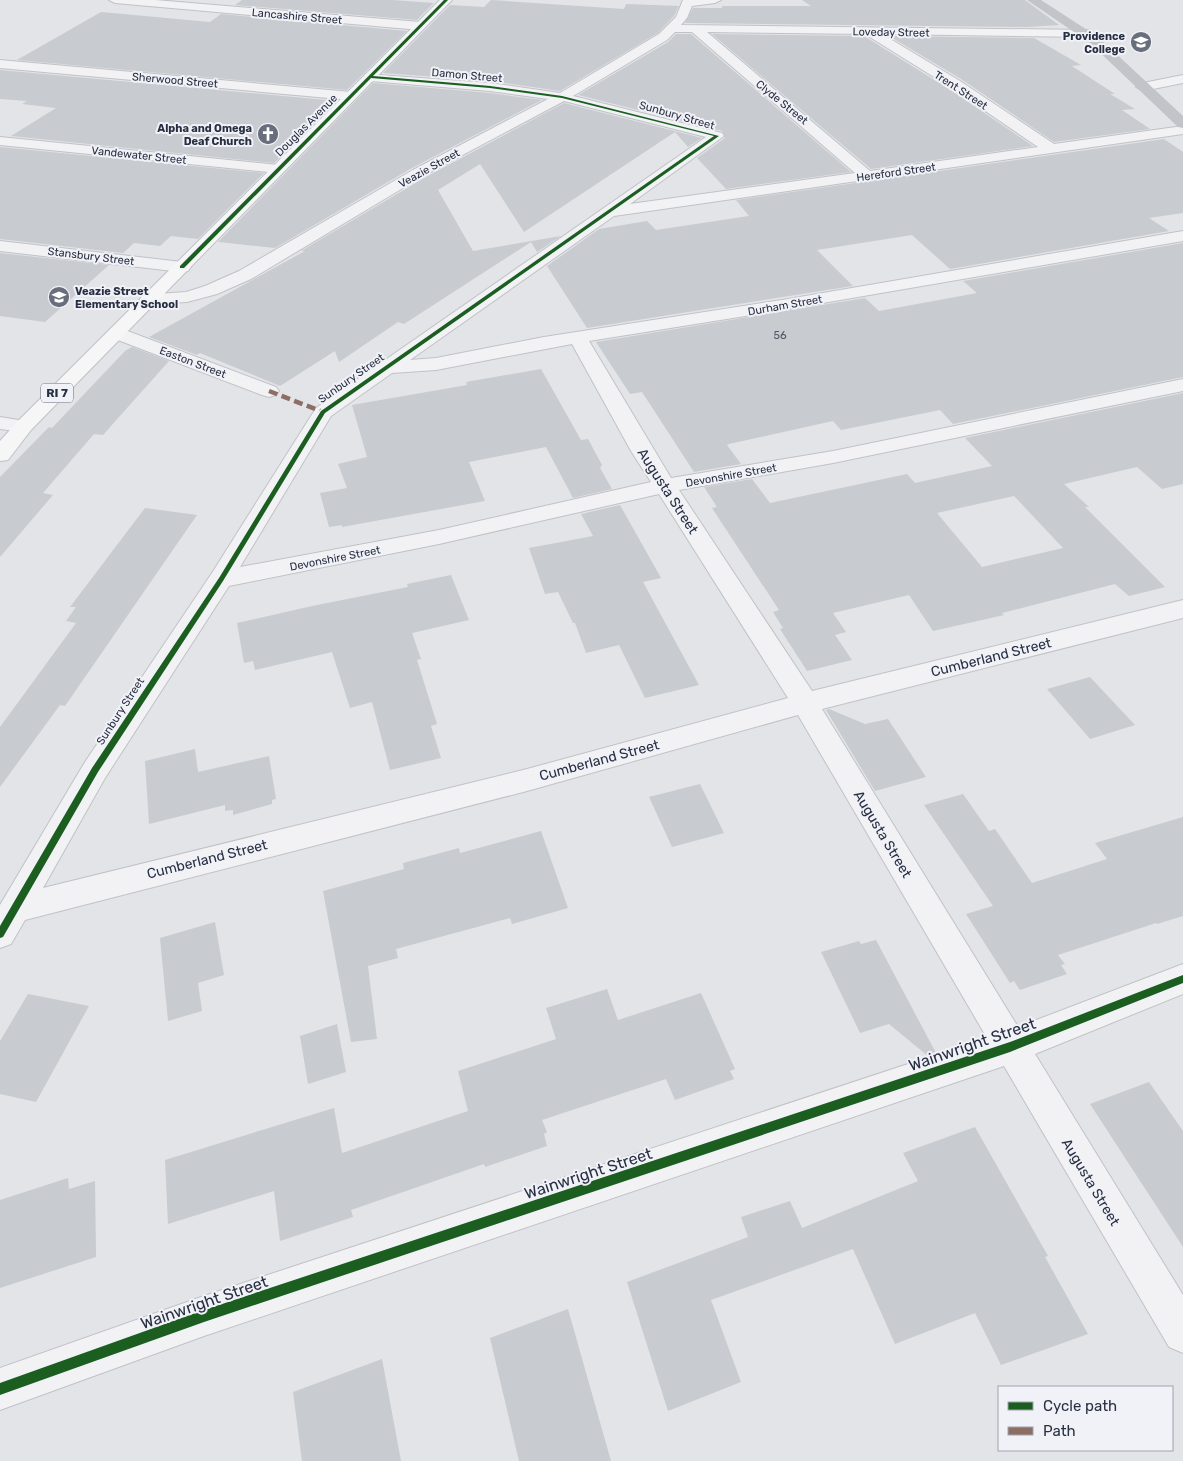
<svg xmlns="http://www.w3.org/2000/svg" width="1183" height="1461" font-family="Rubik,sans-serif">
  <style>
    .building { fill: #c8cbcf; fill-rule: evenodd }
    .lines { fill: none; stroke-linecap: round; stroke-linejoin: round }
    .minor-casing { stroke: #c0c2c6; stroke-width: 2 }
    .tertiary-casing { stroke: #c0c2c6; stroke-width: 2 }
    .primary-casing { stroke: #bec1c5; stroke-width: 2 }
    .minor { fill: #f2f2f4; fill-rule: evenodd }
    .tertiary { fill: #f2f2f4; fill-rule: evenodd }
    .secondary { fill: #c3c4ca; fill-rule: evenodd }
    .primary { fill: #f6f6f7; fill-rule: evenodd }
    .quiet { stroke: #8d6e63; stroke-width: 4.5; stroke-dasharray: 9 4.5; stroke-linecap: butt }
    .cycleway-casing { stroke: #f0f2f7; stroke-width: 3 }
    .cycleway { fill: #1b5e20; fill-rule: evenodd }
    .labels { text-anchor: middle; stroke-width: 4; stroke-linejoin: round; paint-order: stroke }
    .far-street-label { font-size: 11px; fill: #282f42; stroke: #f0f2f7 }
    .far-poi-label { font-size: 11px; font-weight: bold; fill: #282f42; stroke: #f0f2f7; text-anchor: end }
    .number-label { font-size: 11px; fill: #525867 }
    .shield { fill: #f0f2f7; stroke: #646a78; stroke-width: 1 }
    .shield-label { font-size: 12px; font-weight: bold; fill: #282f42 }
    .street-label { font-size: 14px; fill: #282f42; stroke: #f0f2f7 }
    .near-street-label { font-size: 16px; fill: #282f42; stroke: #f0f2f7 }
  </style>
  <rect width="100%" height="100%" fill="#e2e4e8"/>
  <path class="building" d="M242 0H392L434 3 417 20 235 5Z
    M491 0 624 9 626 4 679 6 674 16 658 33 560 91 490 81 383 73 450 5 484 7Z
    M802 0H1025L1059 25 1028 27 685 23 693 8H722V6H811Z
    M101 12 210 22 221 14 407 31 347 90 17 60Z
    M676 34H691L851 172 726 189 697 158 725 138 722 131 578 95 668 42Z
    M712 34 864 36 949 89 1033 146 871 169Z
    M889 36 1034 38 1081 65 1072 66 1115 94H1110L1135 109 1122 110 1150 129 1054 142 961 79Z
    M0 70 337 101 274 163 11 136 56 108 22 104 27 101 0 99Z
    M373 83 490 93 542 100 412 168 275 248 218 242Z
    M564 103 702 138 688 147 675 132 524 232 480 164 438 190 473 251 561 236 537 252 531 242 404 324 398 322 339 362 335 351 280 386 200 353 197 355 149 337 305 251H301L424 178Z
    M1164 139 1183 152V213L1149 218 1169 231 950 269 912 235 817 250 853 286 587 328 547 266 599 229 647 221 656 230 749 216 736 200Z
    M0 147 264 173 198 239 171 236 160 246 134 243 123 253 0 239Z
    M1183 243V377L953 424 940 410 841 430 833 421 729 444 727 445 741 464 694 472 642 392 630 394 596 342 865 298 879 311 977 293 963 281Z
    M0 253 109 265 45 322 0 316Z
    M132 347 169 361 103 435 94 434 43 493 53 495 0 557V477L49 427 52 428 125 351Z
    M541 369 581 440 588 439 602 465 600 468 612 489 573 498 546 447 469 462 485 501 342 527V525L329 527 320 493 347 488 338 464 367 457 352 405 467 385 466 382Z
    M1183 393V484L1162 489 1137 467 1064 484 1089 507H1085L1165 587 1129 596 1115 584 1002 613 1004 615 933 631 909 595 833 613 846 632 835 635 852 660 807 671 780 629 783 628 773 612 779 610 712 508 717 507 704 487 752 479 770 503 907 474 915 483 992 466 965 438ZM1014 496 1063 548 982 567 937 513Z
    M620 505 661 578 643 582 699 685 645 698 619 645 586 653 575 623H573L558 592 545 594 529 548 593 536 581 514Z
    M145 508 197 515 65 706 60 705 0 787V727L76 623 66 621 76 607H70Z
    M451 575 469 620 412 633 421 659 417 660 437 724 431 726 441 758 390 770 372 702 350 708 332 652 255 670 253 661 244 663 237 623 312 606 408 587 407 584Z
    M1090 677 1135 725 1090 739 1047 689Z
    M829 709 865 724 888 719 926 777 875 791 826 710Z
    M195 749 198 772 269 756 276 799 272 800V804L233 815V810L225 811V805L149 824 145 761Z
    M700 784 724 833 672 847 649 797Z
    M963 794 989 831 995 829 1032 883 1107 859 1095 843 1183 817V916L1157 924 1156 923 1058 955 1065 964 1061 965 1067 974 1020 990 1014 981 1010 983 966 914 993 906 924 805Z
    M541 831 568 908 512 924 510 918 396 949 398 958 368 966 377 1039 351 1042 323 891 404 869 403 863 459 848 460 853Z
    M215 922 224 975 198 983 202 1011 168 1021 160 938Z
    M876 940 936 1053 928 1056 889 1024 860 1033 821 952 859 941 861 944Z
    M607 989 618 1020 701 993 735 1069 730 1071 734 1079 675 1100 666 1079 542 1120 547 1132 544 1134 547 1146 485 1167 484 1164 351 1210 353 1217 280 1241 274 1191 168 1224 165 1160 334 1108 342 1153 468 1111 458 1071 556 1039 546 1008Z
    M28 994 89 1006 36 1102 0 1094V1041Z
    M337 1024 346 1072 308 1084 300 1036Z
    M1149 1082 1183 1131V1247L1090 1104Z
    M975 1127 1048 1256 1045 1257 1088 1334 1001 1365 975 1313 895 1344 853 1249 711 1300 741 1382 668 1411 627 1282 748 1237 741 1217 790 1201 802 1228 918 1181 903 1153Z
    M68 1178 69 1189 95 1181 96 1257 0 1288V1200Z
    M568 1309 611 1461H519L490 1338Z
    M382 1359 401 1461H302L293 1392Z"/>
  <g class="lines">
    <g class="minor-casing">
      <path id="minor" d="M109 0H155L420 22 426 26 420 30 115 3Z
        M683 0H721L715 3 692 6 687 18 681 25 1089 30 1091 33 1089 36 1085 37 882 34 960 81 1054 144 1183 126V134L614 216 410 360 436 358 544 337 782 300 1183 231V241L782 310 589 341 671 478 833 451 1183 379V391L833 463 679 490 812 691 1183 600V618L822 709 1018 1027 1183 964V994L1035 1054 1183 1295V1353L1169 1347 1004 1066 204 1336 0 1410V1368L204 1296 987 1038 798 715 527 791 25 920 11 944 0 948V905L85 762 212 573 316 408 706 137 564 101 423 176 251 279 217 294 187 302 149 304 143 303 140 299 143 295 186 292 205 286 239 271 413 170 548 99 490 91 370 81 364 77 365 74 490 83 560 93 659 34 676 17ZM675 32H692L855 173 630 204 724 136 722 133 573 96 667 40ZM707 32 865 34 950 87 1038 147 870 171ZM572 344 631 451 651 482 439 530 240 567 331 416 392 373 436 370ZM659 494 788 698 527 769 43 888 105 778 229 586 439 544Z
        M0 60 351 92 358 96 351 100 0 68Z
        M1183 75V83L1143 91 1136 87 1138 84Z
        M0 137 278 165 283 166 285 169 283 172 278 173 0 145Z
        M0 241 182 262 188 263 191 267 188 271 182 272 0 251Z
        M117 327 276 387 279 391 276 395 269 397 262 395 110 337 108 333 110 329Z"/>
    </g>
    <g class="tertiary-casing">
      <path id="tertiary" d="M0 417 31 422 34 426 31 430 24 432 0 429Z"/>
    </g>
    <g class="primary-casing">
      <path id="primary" d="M440 0H452L31 430 8 460 0 461V441L17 422Z"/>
    </g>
    <use href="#minor" class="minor"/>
    <use href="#tertiary" class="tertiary"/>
    <path class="secondary" d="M1027 0H1041L1098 37 1183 116V128L1178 127 1090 43Z"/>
    <use href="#primary" class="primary"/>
    <path class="quiet" d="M269 391 323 412"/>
    <g class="cycleway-casing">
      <path id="cycleway" d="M444 0H448L373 76 490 86 562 96 719 136 325 413 223 581 98 772 3 937 0 938V926L92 768 219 578 321 411 714 136 562 98 490 88 371 78 184 268H180V266Z
        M1183 975V983L1010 1052 204 1322 0 1395V1383L204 1310 1010 1042Z"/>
    </g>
    <use href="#cycleway" class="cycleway"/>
  </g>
  <defs>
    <g id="university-disc" transform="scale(1.125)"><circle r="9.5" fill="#696e7c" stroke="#f0f2f7"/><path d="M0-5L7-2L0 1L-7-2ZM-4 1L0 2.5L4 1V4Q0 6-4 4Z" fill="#fff"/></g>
    <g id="church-disc" transform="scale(1.125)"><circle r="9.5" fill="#696e7c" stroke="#f0f2f7"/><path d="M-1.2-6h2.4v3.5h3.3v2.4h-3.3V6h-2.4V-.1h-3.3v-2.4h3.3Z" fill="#fff"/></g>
    <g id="school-disc" transform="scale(1.125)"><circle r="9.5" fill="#696e7c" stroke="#f0f2f7"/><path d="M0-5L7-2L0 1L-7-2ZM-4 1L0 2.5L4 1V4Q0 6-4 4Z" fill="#fff"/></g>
  </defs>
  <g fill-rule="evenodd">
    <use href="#university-disc" x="1141" y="42"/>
    <use href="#church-disc" x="268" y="134"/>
    <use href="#school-disc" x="59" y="297"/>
  </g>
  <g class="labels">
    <g class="far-street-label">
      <text transform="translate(297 16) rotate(5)" y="4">Lancashire Street</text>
      <text transform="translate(891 32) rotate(1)" y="4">Loveday Street</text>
      <text transform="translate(467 75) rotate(5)" y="4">Damon Street</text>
      <text transform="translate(175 80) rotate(5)" y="4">Sherwood Street</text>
      <text transform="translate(961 90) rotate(33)" y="4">Trent Street</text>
      <text transform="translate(782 102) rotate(39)" y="4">Clyde Street</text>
      <text transform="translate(677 115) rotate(16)" y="4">Sunbury Street</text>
      <text transform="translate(306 125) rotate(-45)" y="4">Douglas Avenue</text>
      <text transform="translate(139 155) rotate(6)" y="4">Vandewater Street</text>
      <text transform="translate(429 168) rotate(-29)" y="4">Veazie Street</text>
      <text transform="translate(896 172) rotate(-8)" y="4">Hereford Street</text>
      <text transform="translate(91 256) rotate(7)" y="4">Stansbury Street</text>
      <text transform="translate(785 305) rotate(-10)" y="4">Durham Street</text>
      <text transform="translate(193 362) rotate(21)" y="4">Easton Street</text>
      <text transform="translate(351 378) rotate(-35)" y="4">Sunbury Street</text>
      <text transform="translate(731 475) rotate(-10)" y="4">Devonshire Street</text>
      <text transform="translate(335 558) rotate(-11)" y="4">Devonshire Street</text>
      <text transform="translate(120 711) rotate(-57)" y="4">Sunbury Street</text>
    </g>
    <g class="far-poi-label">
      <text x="1125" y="40">Providence<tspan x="1125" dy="13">College</tspan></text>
      <text x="252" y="132">Alpha and Omega<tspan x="252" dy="13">Deaf Church</tspan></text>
      <text x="75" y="295" text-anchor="start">Veazie Street<tspan x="75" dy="13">Elementary School</tspan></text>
    </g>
    <g class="number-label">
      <text x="780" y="339">56</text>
    </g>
    <rect class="shield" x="41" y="383.5" width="32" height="19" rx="4"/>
    <g class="shield-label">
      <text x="57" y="397">RI 7</text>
    </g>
    <g class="street-label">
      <text transform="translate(668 491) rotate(57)" y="5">Augusta Street</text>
      <text transform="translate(991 657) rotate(-14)" y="5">Cumberland Street</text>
      <text transform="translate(599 760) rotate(-15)" y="5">Cumberland Street</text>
      <text transform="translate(883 834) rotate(59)" y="5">Augusta Street</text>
      <text transform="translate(207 859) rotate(-14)" y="5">Cumberland Street</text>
      <text transform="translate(1091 1182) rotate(59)" y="5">Augusta Street</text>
    </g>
    <g class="near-street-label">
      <text transform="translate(972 1044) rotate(-19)" y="6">Wainwright Street</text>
      <text transform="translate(588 1173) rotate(-18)" y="6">Wainwright Street</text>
      <text transform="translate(204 1302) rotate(-19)" y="6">Wainwright Street</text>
    </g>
  </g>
  <rect x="998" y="1386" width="175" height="65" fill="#f0f2f7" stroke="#a0a4af"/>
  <rect x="1008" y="1402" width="25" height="8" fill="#1b5e20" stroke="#a0a4af"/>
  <text x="1043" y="1411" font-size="15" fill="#282f42">Cycle path</text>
  <rect x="1008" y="1427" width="25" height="8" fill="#8d6e63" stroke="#a0a4af"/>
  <text x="1043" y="1436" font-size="15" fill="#282f42">Path</text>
</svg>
